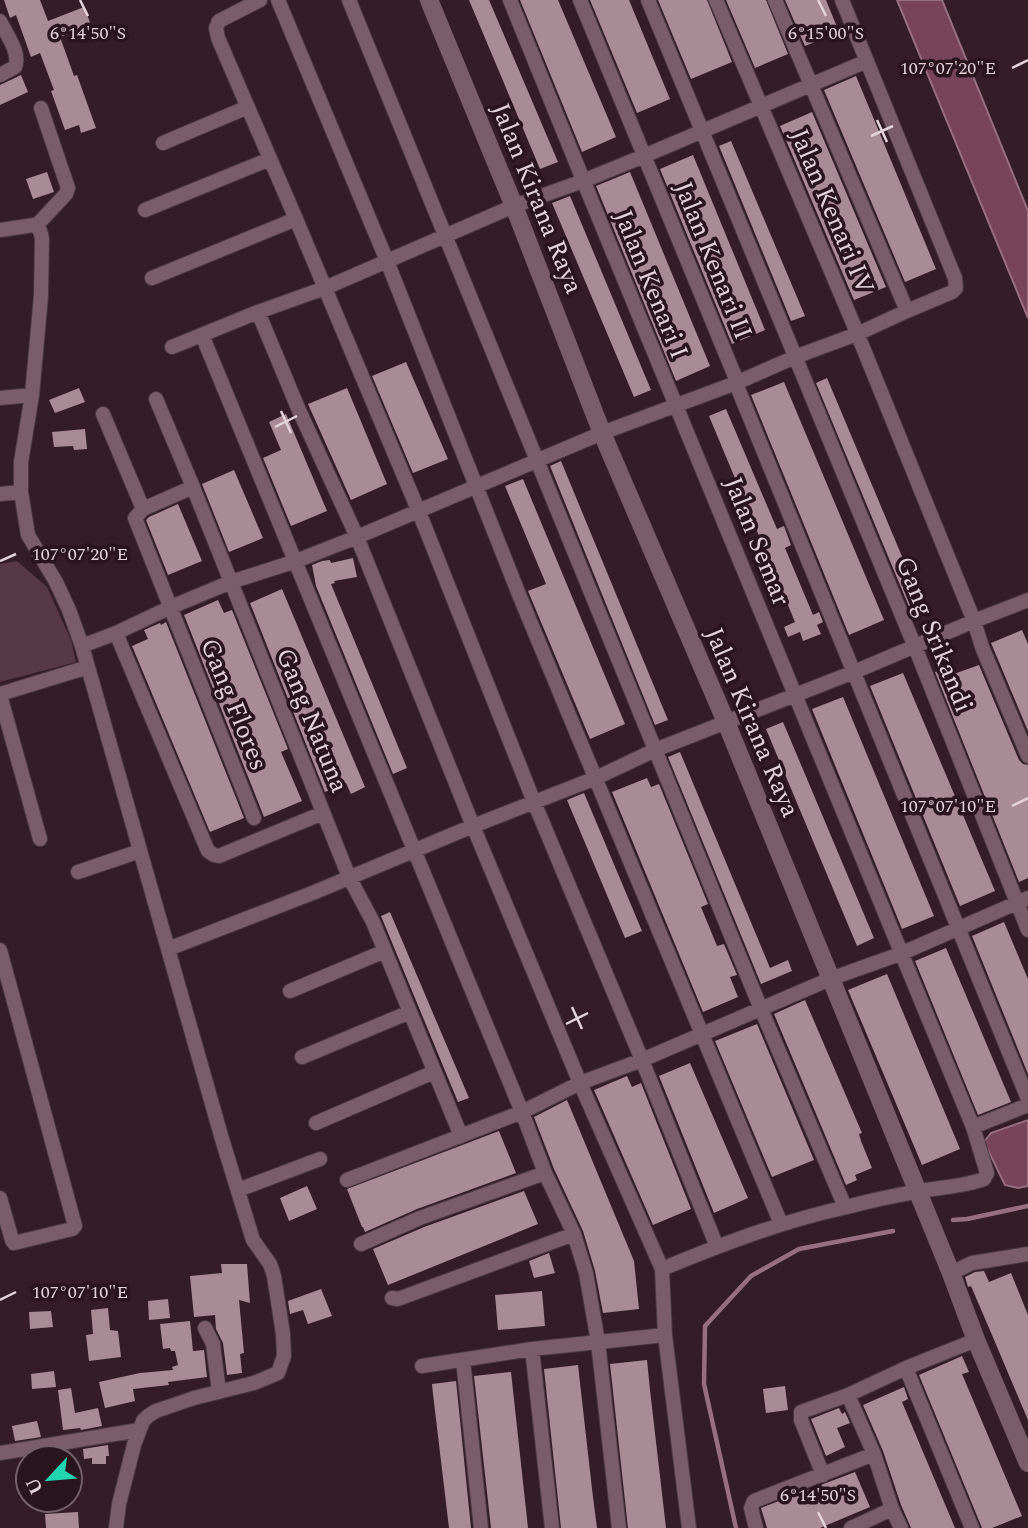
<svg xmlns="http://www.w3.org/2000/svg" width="1028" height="1528" font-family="Spectral,serif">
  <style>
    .green { fill: #573945 }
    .water { fill: #77445a; stroke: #976f80; stroke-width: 2 }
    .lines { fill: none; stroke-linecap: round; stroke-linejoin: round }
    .stream { stroke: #976f80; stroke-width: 4.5 }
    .building { fill: #a98b96 }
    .minor-casing { stroke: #4b3840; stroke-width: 16 }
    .tertiary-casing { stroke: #4b3840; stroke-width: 19 }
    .minor { stroke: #795e69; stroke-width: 14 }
    .tertiary { stroke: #795e69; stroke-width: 18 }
    .ticks { fill: none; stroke: #e3d3d9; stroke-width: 2.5 }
    .labels { text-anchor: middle; stroke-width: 7; stroke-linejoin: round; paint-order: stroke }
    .street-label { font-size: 26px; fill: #e3d3d9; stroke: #2a141d }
    .ticks-label { font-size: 18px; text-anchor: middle; fill: #e3d3d9; stroke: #2a141d; stroke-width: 7; stroke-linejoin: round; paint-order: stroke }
  </style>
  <rect width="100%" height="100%" fill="#341d27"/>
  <path class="green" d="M17 561 47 587 71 640 76 662 0 682V564Z"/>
  <path class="water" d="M897 0H942L1028 211V318Z
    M1028 1120V1186L1018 1188 1005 1185 984 1142 991 1133Z"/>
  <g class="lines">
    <path class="stream" d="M953 1220 967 1219 1028 1206
      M736 1528 704 1384 705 1326 751 1276 799 1249 893 1231"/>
  </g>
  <path class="building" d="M4 0H40L48 21 84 7 91 25 60 37 74 76 77 75 96 128 81 133 79 125 65 130 51 91 54 90 40 53 31 57 16 15 10 18Z
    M469 0H489L558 162 540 169Z
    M520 0H558L616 137 582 152Z
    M590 0H629L670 99 637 113Z
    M658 0H707L732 62 691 79Z
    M726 0H766L788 54 755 68Z
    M785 0H826L839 32 805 46Z
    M21 75 28 92 0 105V85Z
    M856 76 936 269 905 282 824 90Z
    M812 112 886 287 854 300 780 126Z
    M731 141 805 316 791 321 719 146Z
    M693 155 765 330 732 344 660 169Z
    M47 172 54 192 33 199 26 179Z
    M630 172 710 366 676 381 596 186Z
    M570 196 651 390 634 397 552 203Z
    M406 362 448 459 413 473 372 376Z
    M827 378 922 604 910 609 816 383Z
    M784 382 884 620 849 635 751 395Z
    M79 388 85 402 55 413 49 400Z
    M347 388 387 484 351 500 308 404Z
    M726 409 777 529 784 526 791 545 785 548 813 615 819 612 823 622 817 625 821 634 803 641 800 632 788 637 784 627 795 622 709 416Z
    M286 414 327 511 291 526 263 458 281 450 269 422Z
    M85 429 87 449 74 450 73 446 54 447 52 432Z
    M561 461 668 720 655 725 550 466Z
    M234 470 263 538 229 552 202 484Z
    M523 479 625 724 590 739 528 591 546 584 505 486Z
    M178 504 202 561 168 575 146 520 149 517Z
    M353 558 357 577 334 581 335 583 331 584 407 768 393 774 316 586 312 565 322 561 330 560 331 563Z
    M282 589 365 787 351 794 346 783 325 792 250 603Z
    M218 600 224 613 232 610 288 749 281 752 302 801 264 817 184 615Z
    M166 622 244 818 210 832 132 646 148 639 144 630 160 623 161 625Z
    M1022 630 1028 644V731L991 643Z
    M979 665 1019 760 1023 764 1028 765V878L1019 882 935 672 947 667 951 675Z
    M903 673 995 891 960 906 870 686Z
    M843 697 934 916 902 929 812 709Z
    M783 722 874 938 857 946 766 729Z
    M680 752 770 968 788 960 792 971 761 984 668 757Z
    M647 778 651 787 659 784 708 904 701 907 717 946 724 944 737 975 730 977 738 997 703 1012 612 792Z
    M584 793 642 931 625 938 567 800Z
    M390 912 469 1098 458 1102 381 916Z
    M1004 922 1028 979V1074L972 936Z
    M946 948 1011 1102 978 1115 915 961Z
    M887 974 960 1149 922 1165 848 990Z
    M805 1000 862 1133 859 1134 861 1141 872 1168 855 1175 857 1180 846 1185 774 1014Z
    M757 1024 814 1160 772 1177 715 1041Z
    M690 1063 748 1198 714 1213 659 1076Z
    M627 1076 632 1087 641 1083 691 1209 653 1225 594 1090Z
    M567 1100 634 1261 639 1309 603 1313 595 1271 583 1231 554 1169 534 1117Z
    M499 1131 516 1173 417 1209 365 1232 363 1227H362L347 1189Z
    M307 1186 317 1209 289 1221 280 1198Z
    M524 1191 538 1224 388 1285 373 1249 424 1227Z
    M549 1253 555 1273 534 1278 529 1261Z
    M221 1264H247L250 1303 239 1300 244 1353 240 1354 242 1373 227 1375 223 1343 216 1329 215 1315 194 1317 190 1276 222 1273Z
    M984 1271 989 1282 1011 1273 1028 1315V1420L992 1335 971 1286 968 1287 965 1277 975 1272Z
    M321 1289 332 1316 308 1324 303 1310 290 1314 288 1301Z
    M542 1291 545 1326 498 1330 495 1295Z
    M168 1299 170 1318 149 1320 148 1301Z
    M108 1308 110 1330 118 1331 121 1357 89 1361 86 1335 93 1334 91 1310Z
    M51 1311 53 1327 30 1329 29 1312Z
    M190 1321 193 1351 204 1350 207 1377 168 1382 169 1385 133 1389 135 1401 105 1408 99 1382 140 1373 173 1370 172 1367 178 1365 175 1351H171L170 1348 163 1349 160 1324Z
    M962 1356 969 1372 962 1374 1022 1516 992 1528H982L919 1375Z
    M647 1360 650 1390 666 1528H628L610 1364Z
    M578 1365 592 1489 597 1528H561L544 1369Z
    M54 1371 56 1387 32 1389 31 1374Z
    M511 1372 528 1528H491L474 1376Z
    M456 1381 471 1528H449L433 1394 432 1384Z
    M785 1386 788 1410 766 1413 763 1389Z
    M904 1387 908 1399 902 1402 955 1528H911L901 1505 883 1451 863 1405Z
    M71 1388 75 1413 98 1408 102 1426 81 1430 80 1428 63 1430 58 1390Z
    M839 1408 842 1414 845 1412 850 1423 837 1428 845 1447 826 1456 811 1419Z
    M37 1421 41 1437 15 1441 12 1426Z
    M108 1445 109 1456H106V1464H92V1458L84 1459 83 1449Z
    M855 1472 870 1507 820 1528H767L761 1508Z
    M78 1512 79 1528H46L45 1514Z"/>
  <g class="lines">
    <g class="minor-casing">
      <path id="minor" d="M260 0 219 21 216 28 218 38 296 219 419 512 534 802 642 1060 717 1247
        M278 0 387 261 520 597 781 1224
        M349 0 761 1009 845 1207
        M510 0 586 187 973 1127 987 1173 984 1179C963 1187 938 1187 915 1192 892 1196 869 1201 847 1207 783 1221 722 1244 662 1269
        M580 0 734 374 739 391 1028 1099
        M648 0 915 647 1028 930
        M716 0 853 323 974 621 982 647 1028 756
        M775 0 907 311
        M0 21C6 34 21 53 15 67L0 75
        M163 143 248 107
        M145 210 270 159
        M36 226 66 194 68 188 41 108
        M0 230 34 225C40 227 41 233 42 239L41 296 32 395 21 462V492L28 535 56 582 69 610 82 646 222 1139 253 1240 270 1264 274 1276 283 1334 284 1356 278 1373 254 1383 194 1398 156 1411 148 1416 143 1421 134 1445 119 1504 116 1528
        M152 278 296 219
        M258 312 298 408 357 537 473 826 580 1083 662 1269 665 1335 689 1528
        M202 335 522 1112 545 1173 574 1234 586 1273 598 1342 619 1528
        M172 347 258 312 325 288 514 206 583 181 644 156 867 61
        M0 398 32 395
        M156 399 193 487 349 877 373 922 461 1136
        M103 414 143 509
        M193 487 143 509 135 518 254 818
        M0 494 21 492
        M116 633 208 851 214 855 219 856 323 813
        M82 646 116 633 171 607 231 582 296 561 357 537 602 433 736 383 795 357 857 334 907 311 952 292 956 288 955 278 842 0
        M0 694 88 667
        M0 695 40 839
        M78 872 140 851
        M168 949 315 892 473 826 596 778 655 750 854 672 974 621 1028 600
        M0 950 75 1226 72 1229 14 1243 12 1240 0 1198
        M290 991 385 951
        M302 1057 410 1012
        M316 1123 434 1072
        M973 1127 1028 1105
        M347 1180 522 1112 580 1083 642 1060 830 979 900 954 1028 898
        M238 1190 320 1159
        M361 1244 420 1218 545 1173
        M951 1273 972 1263 1028 1254
        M392 1298 398 1299 574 1234
        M205 1328 213 1344 219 1392
        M532 1349 552 1528
        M463 1360 481 1528
        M422 1366 532 1349 665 1335
        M906 1368 972 1528
        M848 1395 874 1454 892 1509 901 1528
        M0 1453 139 1430
        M823 1475 801 1420V1412L848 1395 906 1368 976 1340
        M756 1528 751 1508 754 1501 874 1454
        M851 1528 892 1509"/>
    </g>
    <g class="tertiary-casing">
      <path id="tertiary" d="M429 0 514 206 602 433 726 722 951 1273 976 1340 1028 1463"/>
    </g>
    <use href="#minor" class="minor"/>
    <use href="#tertiary" class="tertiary"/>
  </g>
  <path class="ticks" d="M80 0 88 16M818 0 826 16M1012 68 1028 60M877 120 887 142M871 136 893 126M281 411 291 433M275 427 297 416M0 561 16 554M1012 806 1028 798M572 1007 582 1029M566 1024 588 1013M0 1300 16 1292M818 1512 826 1528"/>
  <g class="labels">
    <g class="street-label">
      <text transform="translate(538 198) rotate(68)" y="9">Jalan Kirana Raya</text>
      <text transform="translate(833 211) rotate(67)" y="9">Jalan Kenari IV</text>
      <text transform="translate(714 260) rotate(68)" y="9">Jalan Kenari II</text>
      <text transform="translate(652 284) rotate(68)" y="9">Jalan Kenari I</text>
      <text transform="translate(758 541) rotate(68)" y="9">Jalan Semar</text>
      <text transform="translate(935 634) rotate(68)" y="9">Gang Srikandi</text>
      <text transform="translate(235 704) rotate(68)" y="9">Gang Flores</text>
      <text transform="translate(313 720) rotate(68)" y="9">Gang Natuna</text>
      <text transform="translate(753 722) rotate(67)" y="9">Jalan Kirana Raya</text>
    </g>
  </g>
  <g class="ticks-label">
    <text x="88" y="39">6°14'50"S</text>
    <text x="826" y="39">6°15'00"S</text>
    <text x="948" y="74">107°07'20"E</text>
    <text x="80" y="560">107°07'20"E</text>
    <text x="948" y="812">107°07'10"E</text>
    <text x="80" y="1298">107°07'10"E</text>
    <text x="818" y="1501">6°14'50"S</text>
  </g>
  <g transform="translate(49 1479) rotate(244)"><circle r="33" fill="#2a141d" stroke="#746068" stroke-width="2"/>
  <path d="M0-5L12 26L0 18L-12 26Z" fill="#20d5b0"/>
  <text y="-10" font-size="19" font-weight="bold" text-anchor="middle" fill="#e3d3d9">U</text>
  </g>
</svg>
